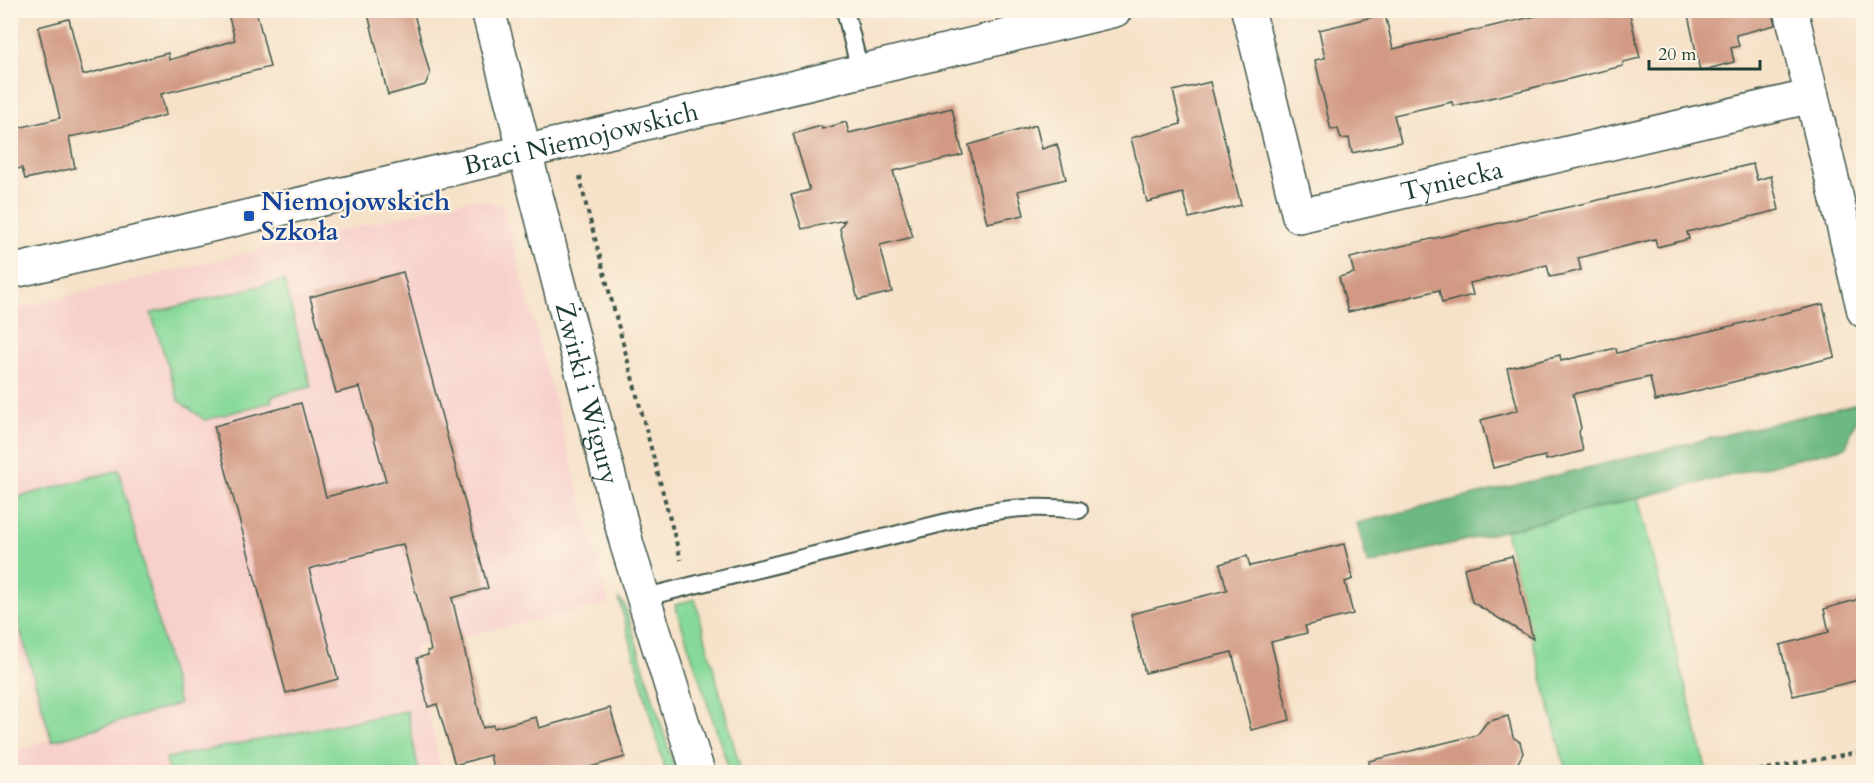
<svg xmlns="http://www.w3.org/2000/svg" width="1874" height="783" font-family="Cardo,serif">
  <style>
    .built { fill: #f7d0cb }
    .green { fill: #86d99a; stroke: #528b67; stroke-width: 1.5 }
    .forest { fill: #6cb982; stroke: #467b5b; stroke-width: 1.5 }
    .building { fill: #d29a84 }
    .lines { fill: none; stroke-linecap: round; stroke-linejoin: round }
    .service-casing { stroke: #3f564a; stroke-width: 20 }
    .minor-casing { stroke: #3f564a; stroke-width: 36 }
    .tertiary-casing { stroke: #3f564a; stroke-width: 36 }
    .path { stroke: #3f564a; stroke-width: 4; stroke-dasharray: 4.5 4.5; stroke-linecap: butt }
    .service { stroke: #fff; stroke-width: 16 }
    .minor { stroke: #fff; stroke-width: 33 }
    .tertiary { stroke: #fff; stroke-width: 33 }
    .transit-dot { fill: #1a4fb4; stroke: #fcf5e5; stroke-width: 2 }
    .labels { text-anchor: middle; stroke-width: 4.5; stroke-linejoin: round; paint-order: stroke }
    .street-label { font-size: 26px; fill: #1f3d34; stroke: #fcf5e5 }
    .transit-label { font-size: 26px; font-weight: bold; fill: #164399; stroke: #fcf5e5; text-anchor: start }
  </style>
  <rect width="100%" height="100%" fill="#fcf5e5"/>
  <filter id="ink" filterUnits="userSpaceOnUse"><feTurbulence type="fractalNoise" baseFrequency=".0167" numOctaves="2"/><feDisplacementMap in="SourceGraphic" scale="12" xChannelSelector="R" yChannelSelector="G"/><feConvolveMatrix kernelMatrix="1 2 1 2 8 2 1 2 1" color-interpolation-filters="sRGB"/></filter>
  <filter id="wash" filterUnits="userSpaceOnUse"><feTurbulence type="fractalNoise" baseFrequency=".008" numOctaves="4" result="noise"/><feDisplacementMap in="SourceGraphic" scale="24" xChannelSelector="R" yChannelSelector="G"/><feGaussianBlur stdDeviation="1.35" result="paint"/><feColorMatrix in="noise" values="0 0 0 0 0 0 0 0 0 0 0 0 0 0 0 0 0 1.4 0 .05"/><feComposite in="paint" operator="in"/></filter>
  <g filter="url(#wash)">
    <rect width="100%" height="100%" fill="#f6e2c9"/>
    <path class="built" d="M476 198 503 206 609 604 413 647 442 772H11V752L49 740 11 627 10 310Z"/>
    <path class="green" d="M284 280 311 387 272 396 271 402 205 420 179 401 151 313Z
      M119 470 179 704 52 741 11 597V499Z
      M1638 498 1707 772H1566L1505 531Z
      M619 599 624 604 626 609 674 767 665 770Z
      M695 599 741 772H730L675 605Z
      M407 711 419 772H169L166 758Z"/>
    <path class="forest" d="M1862 402 1846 447 1368 564 1357 523Z"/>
    <g id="blocks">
      <path class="building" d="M227 10H256L270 67 161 94 166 115 130 125 69 137 75 168 25 179 22 168 10 170V130L60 118 38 27 69 19 83 75 168 53 169 60 235 40Z
        M367 10H413L430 74 425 85 388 95Z
        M1562 10H1629L1640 58 1623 62V66L1602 71 1499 96 1453 106 1452 102 1394 115 1401 142 1352 153 1349 138 1341 139 1338 129 1331 130 1315 60 1325 58 1319 30 1385 14 1393 49Z
        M1687 10H1773L1775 25 1736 35 1739 46 1731 48 1734 62 1700 71Z
        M1210 82 1241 205 1189 218 1183 193 1147 202 1131 138 1181 124 1173 91Z
        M952 108 963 155 893 171 913 237 880 245 892 292 858 300 840 229 845 220 802 229 791 195 810 190 793 134 821 126 822 129 846 122 849 133Z
        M1036 125 1042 149 1057 144 1066 179 1018 191 1024 215 987 223 969 145Z
        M1753 164 1757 180 1771 176 1779 210 1687 232 1689 239 1657 247 1655 239 1578 258 1581 270 1566 274 1550 277 1547 265 1470 283 1473 295 1442 303 1439 290 1348 312 1339 277 1354 273 1350 258Z
        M403 272 488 588 452 598 483 728 493 725 494 728 536 717 539 728 610 708 625 757 573 772H494L490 755 455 765 437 704 428 707 417 658 428 655 427 651 431 650 403 544 309 569 338 679 286 693 214 426 301 403 326 497 386 481 360 387 336 393 310 297Z
        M1823 304 1835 357 1655 401 1650 377 1573 394 1581 428 1579 432 1583 451 1546 460 1545 456 1493 468 1481 420 1518 410 1507 368 1560 355 1561 361 1616 348 1617 353Z
        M1344 544 1353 579 1345 582 1353 614 1305 626 1307 633 1271 642 1290 720 1251 730 1232 652 1145 673 1131 614 1227 590 1220 564 1247 556 1250 566Z
        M1512 556 1533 639 1472 602 1464 568Z
        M1859 599 1863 616V679L1793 696 1780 645 1829 632 1824 609Z
        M1508 716 1513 737 1520 742 1523 753 1513 772H1370L1369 761 1477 735 1487 722Z"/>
    </g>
  </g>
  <g filter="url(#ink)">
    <use href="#blocks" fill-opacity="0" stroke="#3f564a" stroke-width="1.5"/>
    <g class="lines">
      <g class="service-casing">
        <path id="service" d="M845 10 860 71
          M642 598 979 514C1016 507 1042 506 1079 510"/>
      </g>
      <g class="minor-casing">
        <g id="minor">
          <path id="s1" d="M488 10 627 545 698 772"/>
          <path id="s2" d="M1248 10 1299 216 1812 96"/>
          <path d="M1791 10 1864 311"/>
        </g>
      </g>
      <g class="tertiary-casing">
        <g id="tertiary">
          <path id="s3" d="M10 272 579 139 1115 10"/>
        </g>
      </g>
      <path class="path" d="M580 176 585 201 681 560
        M1750 772 1864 751"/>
      <use href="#service" class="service"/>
      <use href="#minor" class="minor"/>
      <use href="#tertiary" class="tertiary"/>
    </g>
  </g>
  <rect class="transit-dot" x="243" y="210" width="12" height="12" rx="3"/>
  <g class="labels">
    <g class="street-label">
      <text dy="9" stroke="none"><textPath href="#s3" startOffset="586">Braci Niemojowskich</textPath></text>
      <text dy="9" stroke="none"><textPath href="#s2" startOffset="369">Tyniecka</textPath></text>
      <text dy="9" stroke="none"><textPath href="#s1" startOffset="396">Żwirki i Wigury</textPath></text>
    </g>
    <g class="transit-label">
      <text x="261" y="210">Niemojowskich<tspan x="261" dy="30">Szkoła</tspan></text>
    </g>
  </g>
  <rect width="1874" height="783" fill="none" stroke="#fcf5e5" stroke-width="36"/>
  <path d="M1649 60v9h111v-9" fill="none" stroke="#1f3d34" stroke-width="3"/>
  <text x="1658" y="60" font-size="18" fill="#1f3d34" stroke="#fcf5e5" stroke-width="4.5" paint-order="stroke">20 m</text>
</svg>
